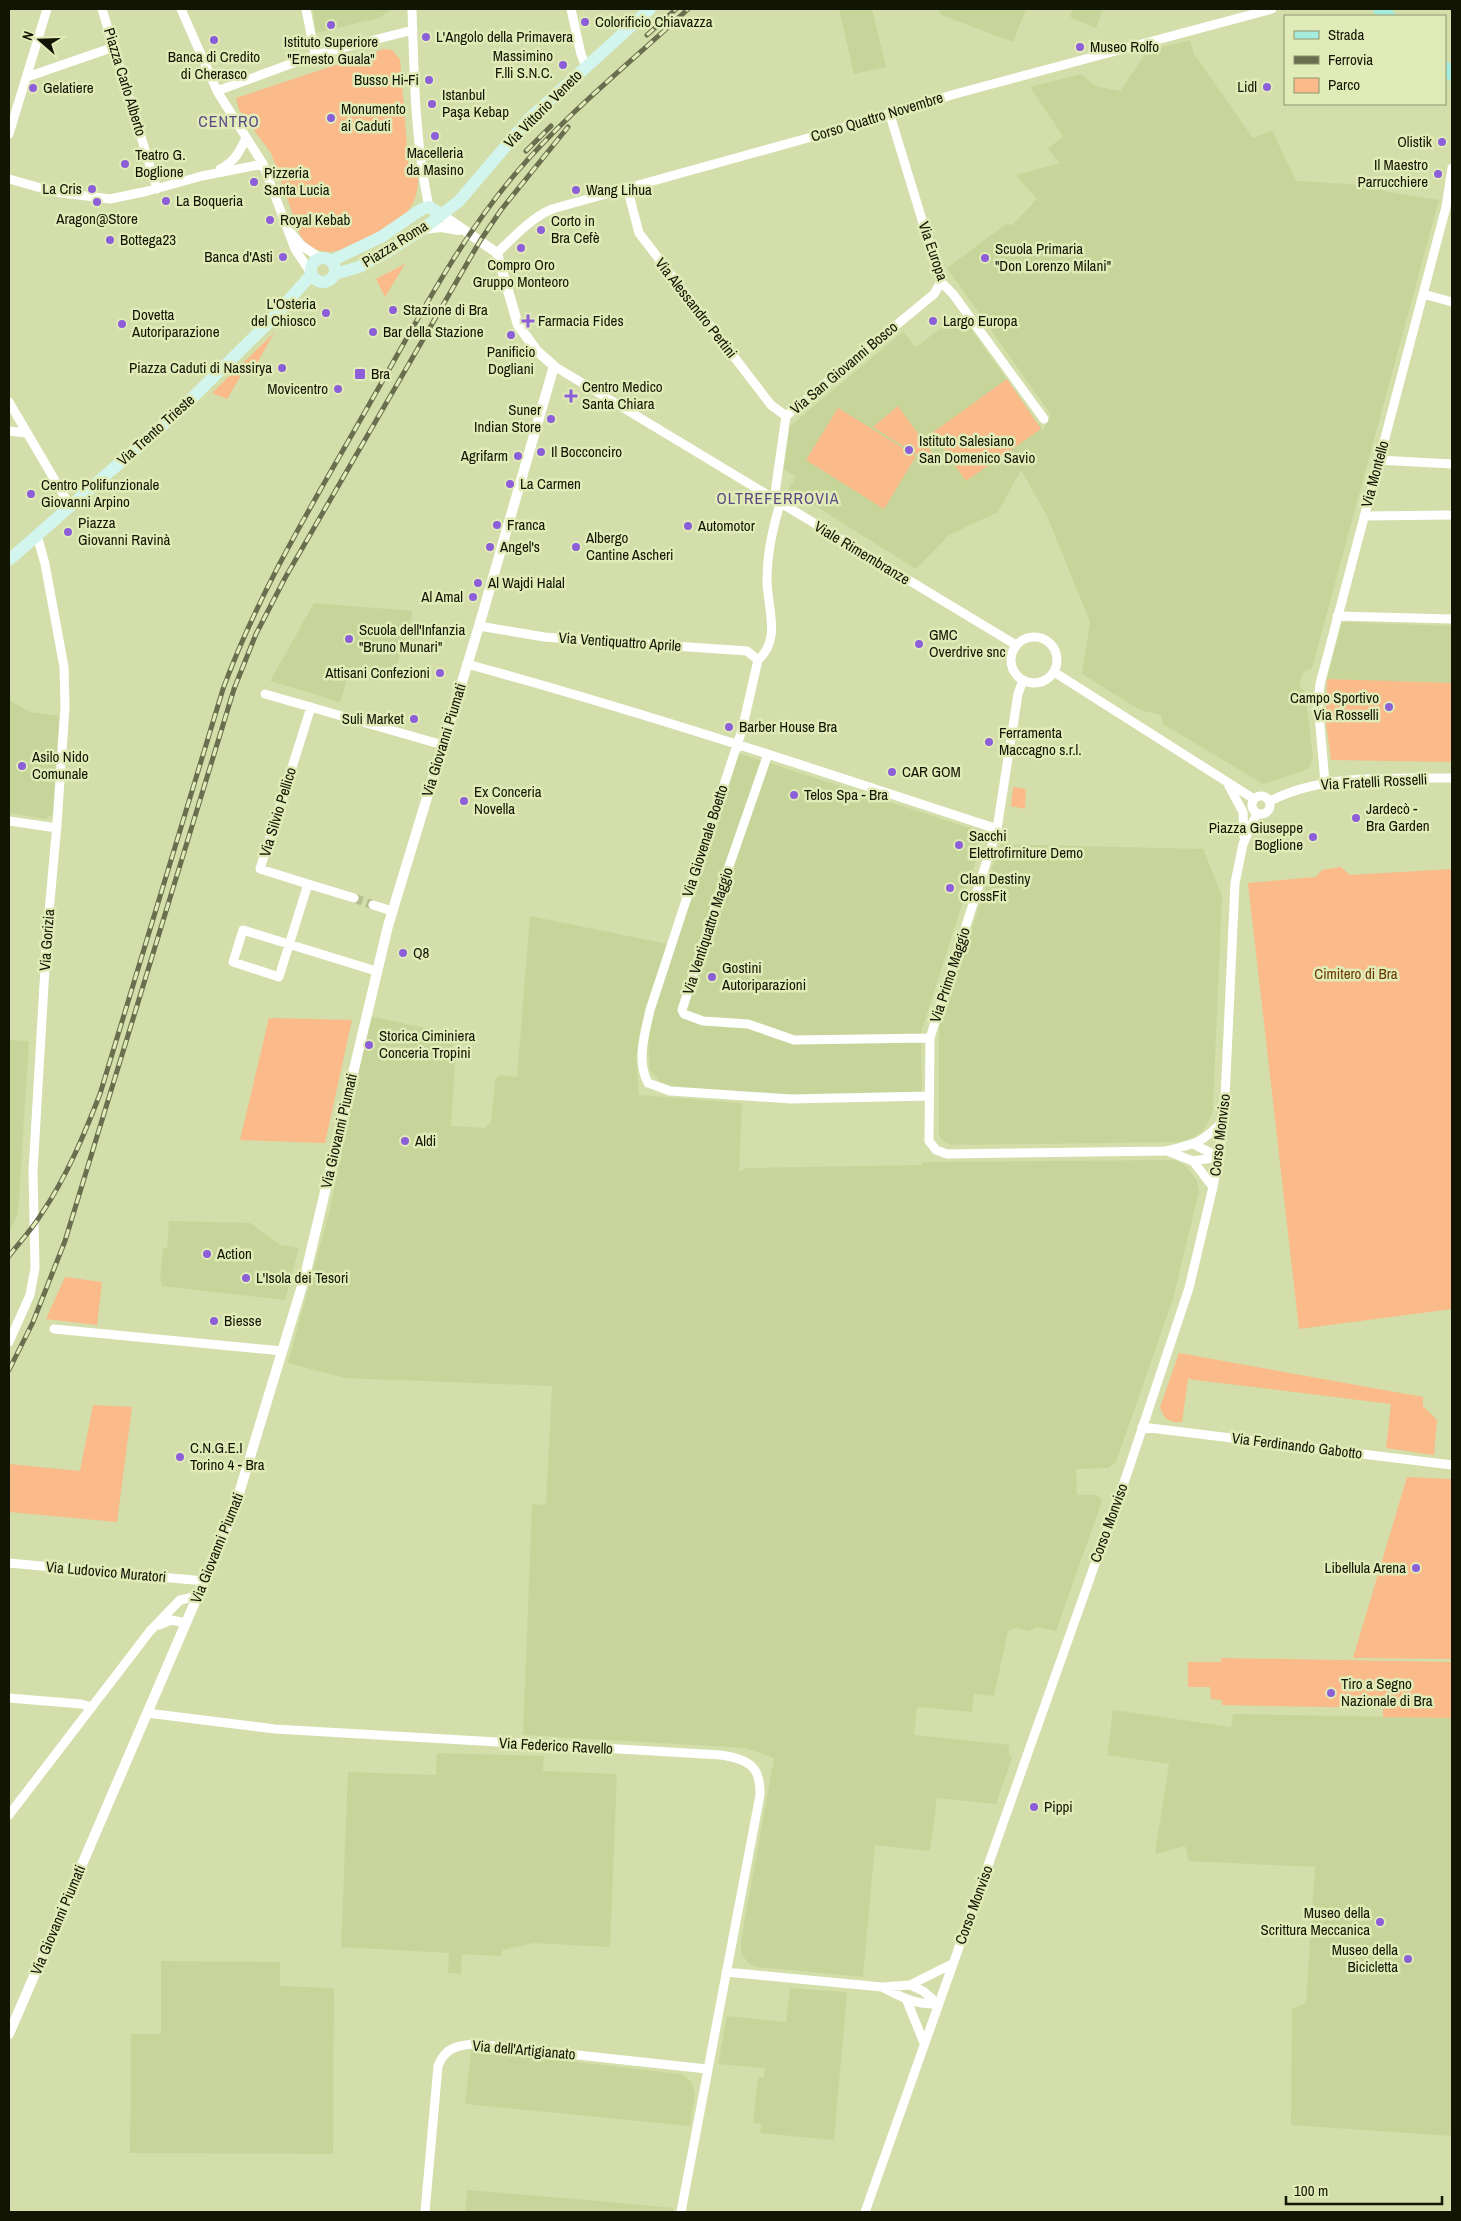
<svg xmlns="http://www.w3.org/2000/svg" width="1461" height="2221" font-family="'Archivo Narrow',sans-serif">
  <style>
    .built { fill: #c8d59a }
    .green { fill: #faba89 }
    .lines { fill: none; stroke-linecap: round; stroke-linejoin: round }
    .minor-tunnel { stroke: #b6c091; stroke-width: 9; stroke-dasharray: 9 4.5; stroke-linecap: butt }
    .minor { stroke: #fff; stroke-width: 9 }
    .tertiary { stroke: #fff; stroke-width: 10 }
    .secondary { stroke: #d2f5ee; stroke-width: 12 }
    .primary { stroke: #a6ecdd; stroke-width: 14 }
    .rail-casing { stroke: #696f4e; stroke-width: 5 }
    .rail { stroke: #e0ebb7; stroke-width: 3; stroke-dasharray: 9; stroke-linecap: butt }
    .poi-dot { fill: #8c5ed8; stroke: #e0ebb7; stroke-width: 2 }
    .labels { text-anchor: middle; stroke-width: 5; stroke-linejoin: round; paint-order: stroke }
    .poi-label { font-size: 15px; fill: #121503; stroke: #e0ebb7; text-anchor: start }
    .street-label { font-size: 15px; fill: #121503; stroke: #e0ebb7 }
    .park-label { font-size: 15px; fill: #6c3802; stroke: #e0ebb7 }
    .neighbourhood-label { font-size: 16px; letter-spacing: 1px; fill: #5b4784; stroke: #e0ebb7 }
  </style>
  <rect width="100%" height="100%" fill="#d3deaa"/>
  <path class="built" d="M313 9H391L379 18 316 33Z
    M839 9H872L886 67 854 74Z
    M939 9H1026L1013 42 941 15Z
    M1073 9H1103L1096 28 1070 17Z
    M1190 40 1194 54 1253 138 1272 130 1296 181 1383 186V191L1439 200 1312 668 1304 672 1300 680V687L1305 692 1313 758 1308 769 1263 784 1163 724 1161 715 1140 710 1082 674 1090 622 1047 516 1021 470 998 512 949 535 916 569 788 489 796 477 784 469 790 426 903 332 916 347 960 314 1043 430 1051 415 947 268 1006 224 1012 225 1037 199 1016 175 1060 163 1048 149 1063 136 1030 87 1081 74 1095 86 1120 91 1147 51Z
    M314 603 413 611 393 680 351 667 340 702 270 681Z
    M1342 622 1452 626V683L1327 679Z
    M9 700 30 712 59 716 53 814 45 819 9 813Z
    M735 752 982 832 984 835 921 1033 922 1092 789 1095 673 1086 660 1082 650 1070 648 1044 652 1014Z
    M1000 844 1203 849 1222 896 1213 1108 1211 1117 1202 1132 1188 1140 1178 1142 951 1145 944 1142 939 1135V1027Z
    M530 916 668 944 640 1031 636 1059 639 1095 742 1103 739 1171H743L744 1168 922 1165 923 1162 1175 1160 1186 1166 1197 1181 1199 1191 1173 1299 1116 1462 1108 1468 1076 1469 1077 1495H1097L1102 1501 1056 1631 1036 1627 1029 1631 1016 1628 1008 1631 994 1696 974 1694 972 1712 917 1707 914 1735 1010 1745 1008 1752 1012 1758 996 1804 937 1798 930 1851 875 1845 863 1977 757 1967 748 1963 741 1953V1941L774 1758 745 1748 523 1735 532 1504 546 1505 552 1386 345 1378 288 1363 330 1209 370 1016 455 1035 453 1049 456 1050 451 1126 485 1128 491 1122 495 1081 499 1075 517 1077Z
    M9 1040 29 1041 18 1214 9 1232Z
    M169 1221 250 1223 280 1245 299 1248 285 1300 162 1286 160 1278 163 1248H167Z
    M1113 1710 1231 1727 1233 1714 1452 1718V2136L1291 2125 1292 2009 1306 2003 1315 1867 1189 1861 1185 1846 1155 1854 1169 1764 1107 1755Z
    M437 1753 544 1756 543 1771 617 1774 610 1947 534 1943 503 1950 500 1956 462 1954 461 1974 448 1973 449 1953 341 1947 348 1772 436 1775Z
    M161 1961 280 1962V1986L334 1988 333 2154 130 2153 131 2034H161Z
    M790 1988 847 1992 834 2140 760 2133 762 2124 753 2123 758 2077H764L765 2068 718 2064 727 2016 786 2022Z
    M471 2050 681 2074 691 2082 695 2093 690 2126 465 2104Z
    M467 2190 576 2199 674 2208 673 2212H465Z"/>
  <path class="green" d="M384 49 392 50 400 59 409 171 418 175C418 188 417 197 410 208 403 219 388 227 376 233 351 247 324 265 301 237L271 153 239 110 236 98Z
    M405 264 385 297 376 279Z
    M274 333 257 363 247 365 227 399 212 393Z
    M1007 379 1041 429 966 481 932 433Z
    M898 406 938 461 935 466 873 427Z
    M838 408 916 456 884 509 806 460Z
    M1327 679 1452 683V762L1331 760 1326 723Z
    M1013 787 1026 789 1025 809 1011 806Z
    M1341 867 1350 875 1452 869V1309L1299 1329 1248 883 1316 877 1322 870Z
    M269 1018 352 1020 325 1143 240 1140Z
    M65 1277 102 1282 97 1325 46 1319Z
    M1179 1353 1423 1397V1406L1437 1420 1434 1455 1386 1448 1391 1404 1188 1379 1182 1422C1169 1423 1164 1419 1160 1407Z
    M93 1405 132 1407 117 1522 9 1512V1464L80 1471Z
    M1407 1477 1452 1479V1659L1353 1658Z
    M1221 1658 1452 1662V1718L1383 1717V1708L1222 1705V1700L1211 1699 1210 1687H1188V1662H1221Z"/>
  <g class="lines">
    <path class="minor-tunnel" d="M354 898 373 905"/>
    <path class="minor" d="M102 9 157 189
      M181 9 217 91 263 164 295 249 311 273
      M306 9 315 55
      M412 9C414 75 415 142 429 207
      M571 9 581 54 586 67
      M27 77 114 47
      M217 91 315 55 413 30
      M890 115 941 282 953 294 1044 419
      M9 134 47 9
      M220 169C234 162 239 153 246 138
      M9 179 55 192 110 199 148 191 202 176 263 164
      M627 187 639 233 771 405 786 416
      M291 233 301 245 320 258
      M497 253C514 237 531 218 552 209L808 138 955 94 1272 9
      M1423 294 1452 302
      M554 366 1016 645
      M9 402 70 506
      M9 431 26 433
      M1378 460 1452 464
      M774 500 786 416 934 294 941 282
      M780 504C773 527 767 555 767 580 767 607 782 639 758 660L742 730 650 1010C645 1033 636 1061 648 1083L670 1091 791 1099 929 1096
      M1364 516 1452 515
      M1337 616 1452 619
      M479 626 544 637 747 651 758 660
      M1011 660a23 23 0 1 1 46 0a23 23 0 1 1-46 0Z
      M467 664C646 713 821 771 997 829
      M1054 672 1254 799
      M1023 680 1018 694 997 829 930 1038 929 1141 936 1150 947 1154 1165 1151C1196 1144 1202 1143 1224 1120
      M265 694 443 745
      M311 707 260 869 308 884 279 977 233 962 243 930 376 971
      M768 754 719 895 682 1010 684 1014 703 1021 748 1024 794 1040 930 1038
      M1325 782 1318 704 1320 684 1446 207 1452 168
      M1228 784 1243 812 1244 837
      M1252 805a9 9 0 1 1 18 0a9 9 0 1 1-18 0Z
      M1270 801C1326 773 1391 779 1452 778
      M9 821 57 828
      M308 884 354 898
      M373 905 392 911
      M1195 1145 1219 1157
      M1167 1151 1193 1161 1213 1187
      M1193 1161 1219 1157
      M54 1329 282 1351
      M9 1342 30 1295 35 1268 33 1171 47 934 57 824 65 707 64 667 45 564 37 535
      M1142 1427 1452 1465
      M9 1563 204 1581
      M159 1625 171 1620 186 1623
      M9 1698 81 1704 92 1707
      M147 1713 275 1729 721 1755C748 1759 761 1766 760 1795L681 2212
      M9 1815 150 1631 180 1600 198 1596
      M726 1972 882 1987 910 1985 923 1991 938 2004C916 2005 901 1997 882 1987
      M910 1985 952 1964
      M907 2001 924 2043
      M425 2212 438 2066C445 2048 457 2045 475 2044L707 2069
      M865 2212 1128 1471 1189 1288 1213 1187 1224 1120 1235 883 1243 844 1257 813"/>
    <path class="tertiary" d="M423 229 441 227 459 230
      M9 2034 226 1530 237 1500 305 1276 388 926 479 626 554 366 537 351 518 325 497 253 441 214"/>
    <path class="secondary" d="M311 270a12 12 0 1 1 24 0a12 12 0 1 1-24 0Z
      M331 261 381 237 422 209 429 207 441 214
      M335 274 359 267 382 255 423 229 459 201 529 119 650 9
      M9 560 180 410 270 321 311 275"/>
    <path class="primary" d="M1380 9 1388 16
      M1445 68 1452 74"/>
    <g class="rail-casing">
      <path id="rail" d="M647 35 676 9
        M526 151 551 126
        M9 1256C20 1242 33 1228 42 1213 67 1176 84 1135 100 1094L223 689C260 588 317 497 370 403 415 325 457 242 516 173 567 113 630 63 688 9
        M9 1370 33 1322 65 1241 234 689 256 634 285 578 480 241 501 210 568 127"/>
    </g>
    <use href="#rail" class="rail"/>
  </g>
  <g class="poi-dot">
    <circle cx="585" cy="22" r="5"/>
    <circle cx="331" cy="25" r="5"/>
    <circle cx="426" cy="37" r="5"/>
    <circle cx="214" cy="40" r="5"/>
    <circle cx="1080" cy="47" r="5"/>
    <circle cx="563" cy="65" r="5"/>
    <circle cx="429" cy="80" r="5"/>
    <circle cx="1267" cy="87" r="5"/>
    <circle cx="33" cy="88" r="5"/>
    <circle cx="432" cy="104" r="5"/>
    <circle cx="331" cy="118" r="5"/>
    <circle cx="435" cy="136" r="5"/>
    <circle cx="1442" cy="142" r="5"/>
    <circle cx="125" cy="164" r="5"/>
    <circle cx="1438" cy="174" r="5"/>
    <circle cx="254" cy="182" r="5"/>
    <circle cx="92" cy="189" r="5"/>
    <circle cx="576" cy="190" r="5"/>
    <circle cx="166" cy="201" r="5"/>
    <circle cx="97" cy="202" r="5"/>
    <circle cx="270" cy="220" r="5"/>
    <circle cx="541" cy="230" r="5"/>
    <circle cx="110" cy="240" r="5"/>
    <circle cx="521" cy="248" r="5"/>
    <circle cx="283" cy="257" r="5"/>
    <circle cx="985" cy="258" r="5"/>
    <circle cx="393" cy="310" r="5"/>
    <circle cx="326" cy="313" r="5"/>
    <path d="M525.5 313.5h5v5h5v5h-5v5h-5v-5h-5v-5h5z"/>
    <circle cx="933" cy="321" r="5"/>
    <circle cx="122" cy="324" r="5"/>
    <circle cx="373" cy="332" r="5"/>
    <circle cx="511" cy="335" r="5"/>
    <circle cx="282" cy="368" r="5"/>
    <rect x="354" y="368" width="12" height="12" rx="2.5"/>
    <circle cx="338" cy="389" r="5"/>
    <path d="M568.5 388.5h5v5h5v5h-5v5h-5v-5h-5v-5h5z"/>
    <circle cx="551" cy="419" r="5"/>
    <circle cx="909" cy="450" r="5"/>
    <circle cx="541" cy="452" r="5"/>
    <circle cx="518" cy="456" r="5"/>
    <circle cx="510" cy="484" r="5"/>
    <circle cx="31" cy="494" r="5"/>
    <circle cx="497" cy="525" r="5"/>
    <circle cx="688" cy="526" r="5"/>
    <circle cx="68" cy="532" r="5"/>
    <circle cx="490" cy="547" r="5"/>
    <circle cx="576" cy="547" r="5"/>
    <circle cx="478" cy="583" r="5"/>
    <circle cx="473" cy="597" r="5"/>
    <circle cx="349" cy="639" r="5"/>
    <circle cx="919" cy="644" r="5"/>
    <circle cx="440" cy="673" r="5"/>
    <circle cx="1389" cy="707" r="5"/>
    <circle cx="414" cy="719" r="5"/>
    <circle cx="729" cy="727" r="5"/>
    <circle cx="989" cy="742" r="5"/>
    <circle cx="22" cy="766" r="5"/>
    <circle cx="892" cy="772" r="5"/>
    <circle cx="794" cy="795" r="5"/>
    <circle cx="464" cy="801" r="5"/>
    <circle cx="1356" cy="818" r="5"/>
    <circle cx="1313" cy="837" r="5"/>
    <circle cx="959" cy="845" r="5"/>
    <circle cx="950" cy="888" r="5"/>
    <circle cx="403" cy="953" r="5"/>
    <circle cx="712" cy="977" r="5"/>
    <circle cx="369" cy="1045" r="5"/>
    <circle cx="405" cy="1141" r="5"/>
    <circle cx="207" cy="1254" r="5"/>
    <circle cx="246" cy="1278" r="5"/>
    <circle cx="214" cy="1321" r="5"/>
    <circle cx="180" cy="1457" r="5"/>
    <circle cx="1416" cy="1568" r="5"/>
    <circle cx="1331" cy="1693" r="5"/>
    <circle cx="1034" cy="1807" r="5"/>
    <circle cx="1380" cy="1922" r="5"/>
    <circle cx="1408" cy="1959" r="5"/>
  </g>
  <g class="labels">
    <g class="poi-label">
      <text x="595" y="27">Colorificio Chiavazza</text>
      <text x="436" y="42">L'Angolo della Primavera</text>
      <text x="331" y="47" text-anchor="middle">Istituto Superiore<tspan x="331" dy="17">"Ernesto Guala"</tspan></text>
      <text x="1090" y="52">Museo Rolfo</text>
      <text x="553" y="61" text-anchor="end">Massimino<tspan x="553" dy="17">F.lli S.N.C.</tspan></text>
      <text x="214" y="62" text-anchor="middle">Banca di Credito<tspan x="214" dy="17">di Cherasco</tspan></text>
      <text x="419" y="85" text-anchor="end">Busso Hi-Fi</text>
      <text x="1257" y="92" text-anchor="end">Lidl</text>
      <text x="43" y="93">Gelatiere</text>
      <text x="442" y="100">Istanbul<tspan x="442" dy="17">Paşa Kebap</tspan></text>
      <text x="341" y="114">Monumento<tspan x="341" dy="17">ai Caduti</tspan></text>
      <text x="1432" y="147" text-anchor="end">Olistik</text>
      <text x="435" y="158" text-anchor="middle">Macelleria<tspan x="435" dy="17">da Masino</tspan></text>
      <text x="135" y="160">Teatro G.<tspan x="135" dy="17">Boglione</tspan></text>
      <text x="1428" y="170" text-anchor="end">Il Maestro<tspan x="1428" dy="17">Parrucchiere</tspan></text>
      <text x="264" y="178">Pizzeria<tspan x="264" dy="17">Santa Lucia</tspan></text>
      <text x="82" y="194" text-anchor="end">La Cris</text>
      <text x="586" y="195">Wang Lihua</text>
      <text x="176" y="206">La Boqueria</text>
      <text x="97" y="224" text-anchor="middle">Aragon@Store</text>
      <text x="280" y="225">Royal Kebab</text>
      <text x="551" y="226">Corto in<tspan x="551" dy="17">Bra Cefè</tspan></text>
      <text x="120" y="245">Bottega23</text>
      <text x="995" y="254">Scuola Primaria<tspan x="995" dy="17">"Don Lorenzo Milani"</tspan></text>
      <text x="273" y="262" text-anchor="end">Banca d'Asti</text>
      <text x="521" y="270" text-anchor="middle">Compro Oro<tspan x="521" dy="17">Gruppo Monteoro</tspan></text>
      <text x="316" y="309" text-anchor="end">L'Osteria<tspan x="316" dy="17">del Chiosco</tspan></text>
      <text x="403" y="315">Stazione di Bra</text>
      <text x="132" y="320">Dovetta<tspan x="132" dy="17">Autoriparazione</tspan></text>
      <text x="538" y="326">Farmacia Fides</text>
      <text x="943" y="326">Largo Europa</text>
      <text x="383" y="337">Bar della Stazione</text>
      <text x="511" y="357" text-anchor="middle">Panificio<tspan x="511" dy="17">Dogliani</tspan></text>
      <text x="272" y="373" text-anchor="end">Piazza Caduti di Nassirya</text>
      <text x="371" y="379">Bra</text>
      <text x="582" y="392">Centro Medico<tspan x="582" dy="17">Santa Chiara</tspan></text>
      <text x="328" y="394" text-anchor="end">Movicentro</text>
      <text x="541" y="415" text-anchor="end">Suner<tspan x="541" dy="17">Indian Store</tspan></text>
      <text x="919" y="446">Istituto Salesiano<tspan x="919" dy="17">San Domenico Savio</tspan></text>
      <text x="551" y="457">Il Bocconciro</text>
      <text x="508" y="461" text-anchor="end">Agrifarm</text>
      <text x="520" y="489">La Carmen</text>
      <text x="41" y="490">Centro Polifunzionale<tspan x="41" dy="17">Giovanni Arpino</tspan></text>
      <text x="78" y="528">Piazza<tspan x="78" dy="17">Giovanni Ravinà</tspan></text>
      <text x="507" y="530">Franca</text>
      <text x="698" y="531">Automotor</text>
      <text x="586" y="543">Albergo<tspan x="586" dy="17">Cantine Ascheri</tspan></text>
      <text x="500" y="552">Angel's</text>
      <text x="488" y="588">Al Wajdi Halal</text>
      <text x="463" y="602" text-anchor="end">Al Amal</text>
      <text x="359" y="635">Scuola dell'Infanzia<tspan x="359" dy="17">"Bruno Munari"</tspan></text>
      <text x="929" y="640">GMC<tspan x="929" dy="17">Overdrive snc</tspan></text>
      <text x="430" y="678" text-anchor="end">Attisani Confezioni</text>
      <text x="1379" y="703" text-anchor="end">Campo Sportivo<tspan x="1379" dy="17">Via Rosselli</tspan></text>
      <text x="404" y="724" text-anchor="end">Suli Market</text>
      <text x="739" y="732">Barber House Bra</text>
      <text x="999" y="738">Ferramenta<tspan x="999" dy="17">Maccagno s.r.l.</tspan></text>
      <text x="32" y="762">Asilo Nido<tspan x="32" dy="17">Comunale</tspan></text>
      <text x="902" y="777">CAR GOM</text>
      <text x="474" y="797">Ex Conceria<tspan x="474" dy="17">Novella</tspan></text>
      <text x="804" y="800">Telos Spa - Bra</text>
      <text x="1366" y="814">Jardecò -<tspan x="1366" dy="17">Bra Garden</tspan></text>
      <text x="1303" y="833" text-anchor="end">Piazza Giuseppe<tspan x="1303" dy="17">Boglione</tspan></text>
      <text x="969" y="841">Sacchi<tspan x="969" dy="17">Elettrofirniture Demo</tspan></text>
      <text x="960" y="884">Clan Destiny<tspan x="960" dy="17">CrossFit</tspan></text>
      <text x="413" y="958">Q8</text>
      <text x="722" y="973">Gostini<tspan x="722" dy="17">Autoriparazioni</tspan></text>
      <text x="379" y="1041">Storica Ciminiera<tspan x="379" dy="17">Conceria Tropini</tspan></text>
      <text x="415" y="1146">Aldi</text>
      <text x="217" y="1259">Action</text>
      <text x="256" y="1283">L'Isola dei Tesori</text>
      <text x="224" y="1326">Biesse</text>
      <text x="190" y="1453">C.N.G.E.I<tspan x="190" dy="17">Torino 4 - Bra</tspan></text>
      <text x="1406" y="1573" text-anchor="end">Libellula Arena</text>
      <text x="1341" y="1689">Tiro a Segno<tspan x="1341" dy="17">Nazionale di Bra</tspan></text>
      <text x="1044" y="1812">Pippi</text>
      <text x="1370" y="1918" text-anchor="end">Museo della<tspan x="1370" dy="17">Scrittura Meccanica</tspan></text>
      <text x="1398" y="1955" text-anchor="end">Museo della<tspan x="1398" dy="17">Bicicletta</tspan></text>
    </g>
    <g class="street-label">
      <text transform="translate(125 82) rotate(73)" y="5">Piazza Carlo Alberto</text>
      <text transform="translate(543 109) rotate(-45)" y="5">Via Vittorio Veneto</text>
      <text transform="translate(877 117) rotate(-17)" y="5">Corso Quattro Novembre</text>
      <text transform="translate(395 244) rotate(-32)" y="5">Piazza Roma</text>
      <text transform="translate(933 251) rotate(71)" y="5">Via Europa</text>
      <text transform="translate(696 308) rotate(52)" y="5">Via Alessandro Pertini</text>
      <text transform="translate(844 368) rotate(-40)" y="5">Via San Giovanni Bosco</text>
      <text transform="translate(156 430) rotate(-42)" y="5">Via Trento Trieste</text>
      <text transform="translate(1375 474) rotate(-75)" y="5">Via Montello</text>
      <text transform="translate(862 553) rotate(31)" y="5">Viale Rimembranze</text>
      <text transform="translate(620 642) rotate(4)" y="5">Via Ventiquattro Aprile</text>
      <text transform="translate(444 740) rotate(-73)" y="5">Via Giovanni Piumati</text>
      <text transform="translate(1374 782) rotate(-3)" y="5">Via Fratelli Rosselli</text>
      <text transform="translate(278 812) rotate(-73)" y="5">Via Silvio Pellico</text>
      <text transform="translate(705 841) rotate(-72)" y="5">Via Giovenale Boetto</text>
      <text transform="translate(708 931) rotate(-72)" y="5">Via Ventiquattro Maggio</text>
      <text transform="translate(47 940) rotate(-86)" y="5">Via Gorizia</text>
      <text transform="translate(950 975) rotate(-72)" y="5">Via Primo Maggio</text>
      <text transform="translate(339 1131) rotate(-77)" y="5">Via Giovanni Piumati</text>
      <text transform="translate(1220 1135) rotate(-83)" y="5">Corso Monviso</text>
      <text transform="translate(1297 1446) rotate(7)" y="5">Via Ferdinando Gabotto</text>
      <text transform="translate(1109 1523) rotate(-70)" y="5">Corso Monviso</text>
      <text transform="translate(217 1548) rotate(-68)" y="5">Via Giovanni Piumati</text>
      <text transform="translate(106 1572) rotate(5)" y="5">Via Ludovico Muratori</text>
      <text transform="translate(556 1746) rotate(3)" y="5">Via Federico Ravello</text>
      <text transform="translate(974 1905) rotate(-70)" y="5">Corso Monviso</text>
      <text transform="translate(58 1920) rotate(-67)" y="5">Via Giovanni Piumati</text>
      <text transform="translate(524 2050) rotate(5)" y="5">Via dell'Artigianato</text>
    </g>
    <g class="park-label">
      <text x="1356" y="979">Cimitero di Bra</text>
    </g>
    <g class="neighbourhood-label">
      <text x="229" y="127">CENTRO</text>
      <text x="778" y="504">OLTREFERROVIA</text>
    </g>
  </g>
  <rect width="1461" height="2221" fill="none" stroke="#121503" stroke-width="20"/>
  <rect x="1284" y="15" width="162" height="90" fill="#e0ebb7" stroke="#8e956f"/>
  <rect x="1294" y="31" width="25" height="8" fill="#a6ecdd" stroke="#8e956f"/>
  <text x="1328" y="40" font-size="15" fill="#121503">Strada</text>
  <rect x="1294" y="56" width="25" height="8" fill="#696f4e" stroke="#8e956f"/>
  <text x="1328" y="65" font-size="15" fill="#121503">Ferrovia</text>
  <rect x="1294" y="78" width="25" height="15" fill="#faba89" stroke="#8e956f"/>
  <text x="1328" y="90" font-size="15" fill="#121503">Parco</text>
  <g transform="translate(40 40) rotate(290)" stroke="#e0ebb7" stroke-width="4" paint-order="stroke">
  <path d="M0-4L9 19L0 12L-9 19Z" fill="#121503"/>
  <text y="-8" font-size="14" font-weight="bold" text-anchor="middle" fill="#121503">N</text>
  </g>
  <path d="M1286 2196v8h156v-8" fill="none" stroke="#121503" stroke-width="2.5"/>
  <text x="1294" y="2196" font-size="15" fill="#121503" stroke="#e0ebb7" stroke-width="4" paint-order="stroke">100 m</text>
</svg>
